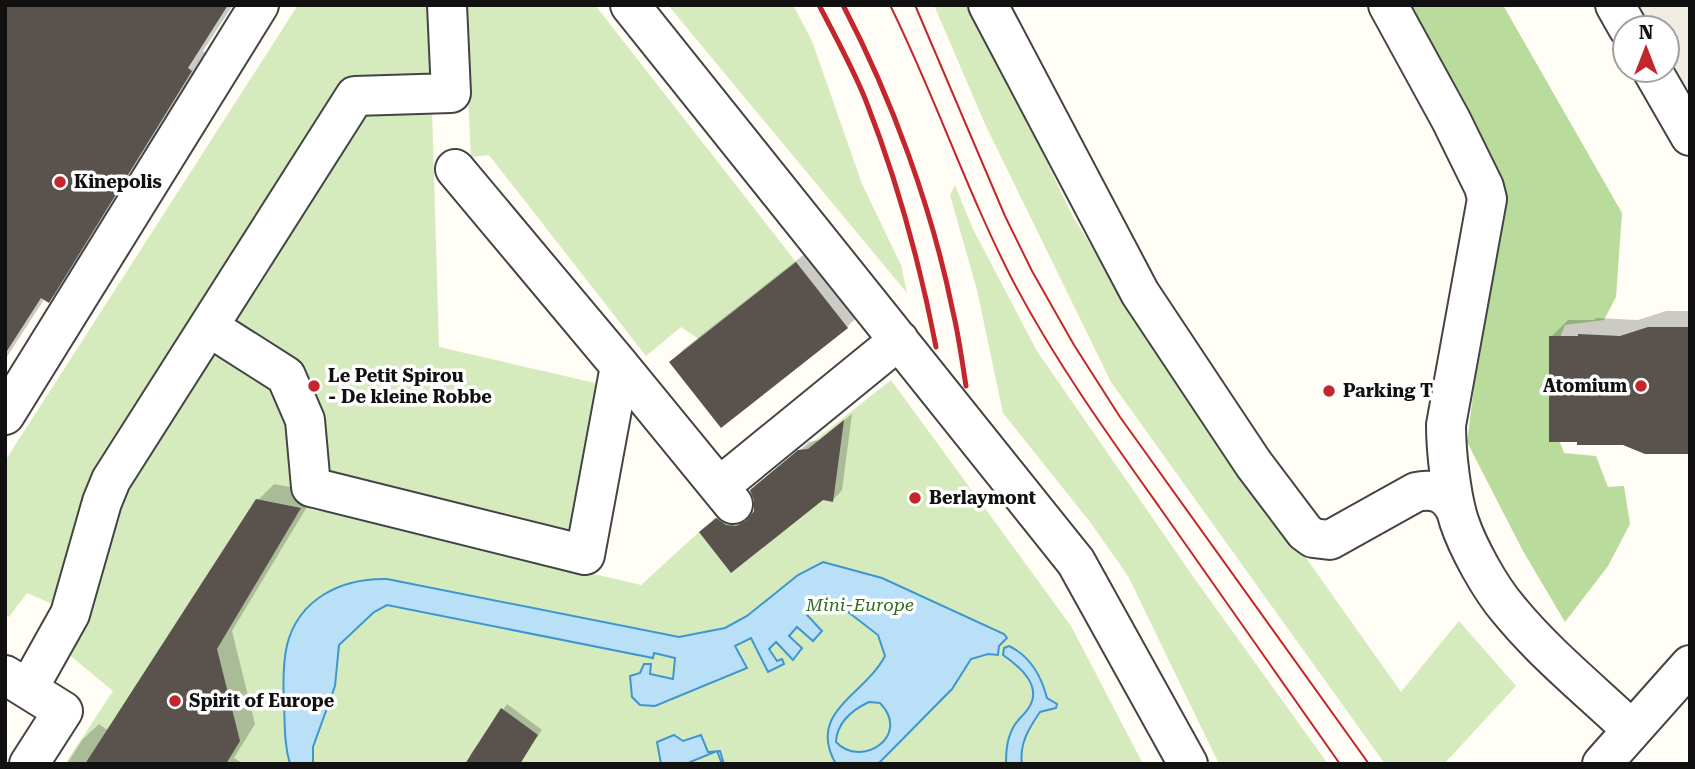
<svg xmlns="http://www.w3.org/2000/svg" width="1695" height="769" font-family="'Roboto Serif',serif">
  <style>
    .green { fill: #d5ebbd }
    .forest { fill: #b9dc9c }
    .plaza { fill: #f1ede2 }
    .water { fill: #b9e0f7; stroke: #3f96cf; stroke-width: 2; fill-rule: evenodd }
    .shadow { fill: #0003 }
    .building { fill: #5a524d }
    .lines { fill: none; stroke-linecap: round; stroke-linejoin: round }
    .minor-casing { stroke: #444; stroke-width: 42 }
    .minor { stroke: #fff; stroke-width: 38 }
    .tram { stroke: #c4262e; stroke-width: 2 }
    .rail { stroke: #c4262e; stroke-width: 5 }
    .poi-dot { fill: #c4262e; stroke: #fff; stroke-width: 2.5 }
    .labels { text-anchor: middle; stroke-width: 7; stroke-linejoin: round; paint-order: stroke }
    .poi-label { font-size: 18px; font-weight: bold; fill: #111; stroke: #fff; text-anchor: start }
    .park-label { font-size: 18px; font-style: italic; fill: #2f6b1f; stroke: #fff }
  </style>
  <rect width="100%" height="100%" fill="#fffdf5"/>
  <path class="green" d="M298 5H430L434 78 348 81 57 606 27 593 9 617 5 614V461Z
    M463 5H595L796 262 699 339 681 327 646 356 489 155 471 157Z
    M668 5H793L812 41 862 184 901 265 907 293Z
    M934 5H973L1071 213 1148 340 1241 466 1401 692 1459 621 1516 686 1444 764H1385L1111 382 985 124Z
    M432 108 439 347 604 385 573 569 641 585 699 532 891 380 1071 626 1143 764H65L113 691 67 653 120 486 214 342 278 381 298 439 299 504 313 510 326 512 327 433 300 363 225 321 360 115Z
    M955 185 973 229 1037 351 1192 575 1328 764H1219L1128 576 1090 522 1003 413 977 290 950 195Z"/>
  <path class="forest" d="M1408 5H1503L1622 213 1616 297 1604 320 1565 325 1557 345 1558 437 1564 453 1596 456 1608 487 1624 486 1630 524 1608 566 1565 622 1523 551 1467 442 1500 185 1476 142 1482 138Z"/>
  <path class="plaza" d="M1636 5H1690V100L1667 60V28H1649Z"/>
  <path class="water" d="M823 562 882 578 1004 634 1007 638 999 646 998 655 988 654 971 659 952 689 878 764H836C806 712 864 696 885 656L878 635 826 595 807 615 822 631 813 641 797 627 789 636 802 648 793 660 776 642 769 649 777 661 782 659 784 664 768 672 751 638 735 646 747 668 655 706 640 705 632 697 630 676 640 673 644 664H651L650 674 673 679 675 658 654 653 653 658 387 605 374 612 339 645 335 686 313 747V764H290C284 744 285 725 284 705 283 686 283 663 287 645 299 598 342 578 387 579L679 637 725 628 747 616 798 575ZM869 702 880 703C912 736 861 769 836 742 837 723 852 710 869 702Z
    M1009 646C1030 656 1041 675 1047 698L1057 704 1056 708 1040 712C1029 728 1019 744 1022 764H1006C1006 750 1007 738 1014 726 1018 719 1024 715 1028 709 1044 686 1019 666 1003 655L1004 648Z
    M674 735 683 741 701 735 708 752 720 751 724 764H722L717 751 690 762 691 764H661L657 742Z"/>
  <path class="shadow" d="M5 5H233L203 51 207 54 65 284 49 301 45 298 5 360Z
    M811 249 861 313 847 327 721 426 671 362 685 348Z
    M1666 311H1690V450L1551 337 1568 320H1594L1596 318 1638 320Z
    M852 414 842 490 833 500 823 498 731 571 701 532 726 510 746 517 754 514 762 482 809 442 819 440Z
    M274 484 316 492 232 631 255 724 234 758 244 764H67L82 740 99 724 109 731 258 500Z
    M507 704 542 730 517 764H482L470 755Z"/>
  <path class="building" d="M5 5H228L188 68 192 71 49 303 41 298 5 354Z
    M796 262 848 328 721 428 669 362Z
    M1648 327H1690V454H1645L1623 445H1577V442H1549V336H1578V334L1620 336Z
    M844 420 833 502 823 500 731 573 699 532 716 518 726 525 736 526 746 521 754 511V500L750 490 798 450 808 449Z
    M256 499 301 508 217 649 240 741 226 764H85Z
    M501 708 538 735 520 764H465Z"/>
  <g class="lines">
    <g class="minor-casing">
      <path id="minor" d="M630 5 1076 562 1188 764
        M988 5 1140 293 1253 463 1305 532 1313 538 1330 540 1416 492C1435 488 1448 494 1456 511
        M1388 5 1451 120 1484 187 1487 199 1446 425C1446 451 1451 496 1459 521 1468 548 1490 588 1509 610 1545 654 1591 691 1632 730
        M1615 5 1628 28
        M1652 70 1690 136
        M209 327 286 376 305 420 311 487 585 555 620 366 455 169
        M620 366 733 504
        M5 415 259 5
        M720 486 899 340
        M5 675 63 711 29 764
        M28 689 70 614 102 502 111 480 355 96 451 93 447 5
        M1602 764 1690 665"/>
    </g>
    <use href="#minor" class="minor"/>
    <path class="tram" d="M890 5C935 96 967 192 1013 281 1055 361 1108 435 1160 508 1220 593 1280 679 1340 764
      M915 5 1005 216 1032 271 1074 345 1120 417 1369 764"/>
    <path class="rail" d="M819 5C835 36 853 68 866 101 897 180 920 264 936 347
      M843 5C892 99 932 208 953 312 959 337 962 361 966 386"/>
  </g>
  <g class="poi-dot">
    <circle cx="60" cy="182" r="7"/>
    <circle cx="314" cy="386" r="7"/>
    <circle cx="1641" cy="386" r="7"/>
    <circle cx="1329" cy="391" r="7"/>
    <circle cx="915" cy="498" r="7"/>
    <circle cx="175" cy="701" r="7"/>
  </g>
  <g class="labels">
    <g class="poi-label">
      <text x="74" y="188">Kinepolis</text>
      <text x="328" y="382">Le Petit Spirou<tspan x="328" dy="21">- De kleine Robbe</tspan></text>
      <text x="1627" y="392" text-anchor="end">Atomium</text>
      <text x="1343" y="397">Parking T</text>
      <text x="929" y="504">Berlaymont</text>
      <text x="189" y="707">Spirit of Europe</text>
    </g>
    <g class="park-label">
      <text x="860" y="611">Mini-Europe</text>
    </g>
  </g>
  <rect width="1695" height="769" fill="none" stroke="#111111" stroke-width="14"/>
  <g transform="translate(1646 49)"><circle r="33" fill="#ffffff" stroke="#a0a0a0" stroke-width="2"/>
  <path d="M0-5L12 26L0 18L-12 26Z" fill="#c4262e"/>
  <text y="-10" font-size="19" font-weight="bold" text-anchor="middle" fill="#111111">N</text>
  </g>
</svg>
